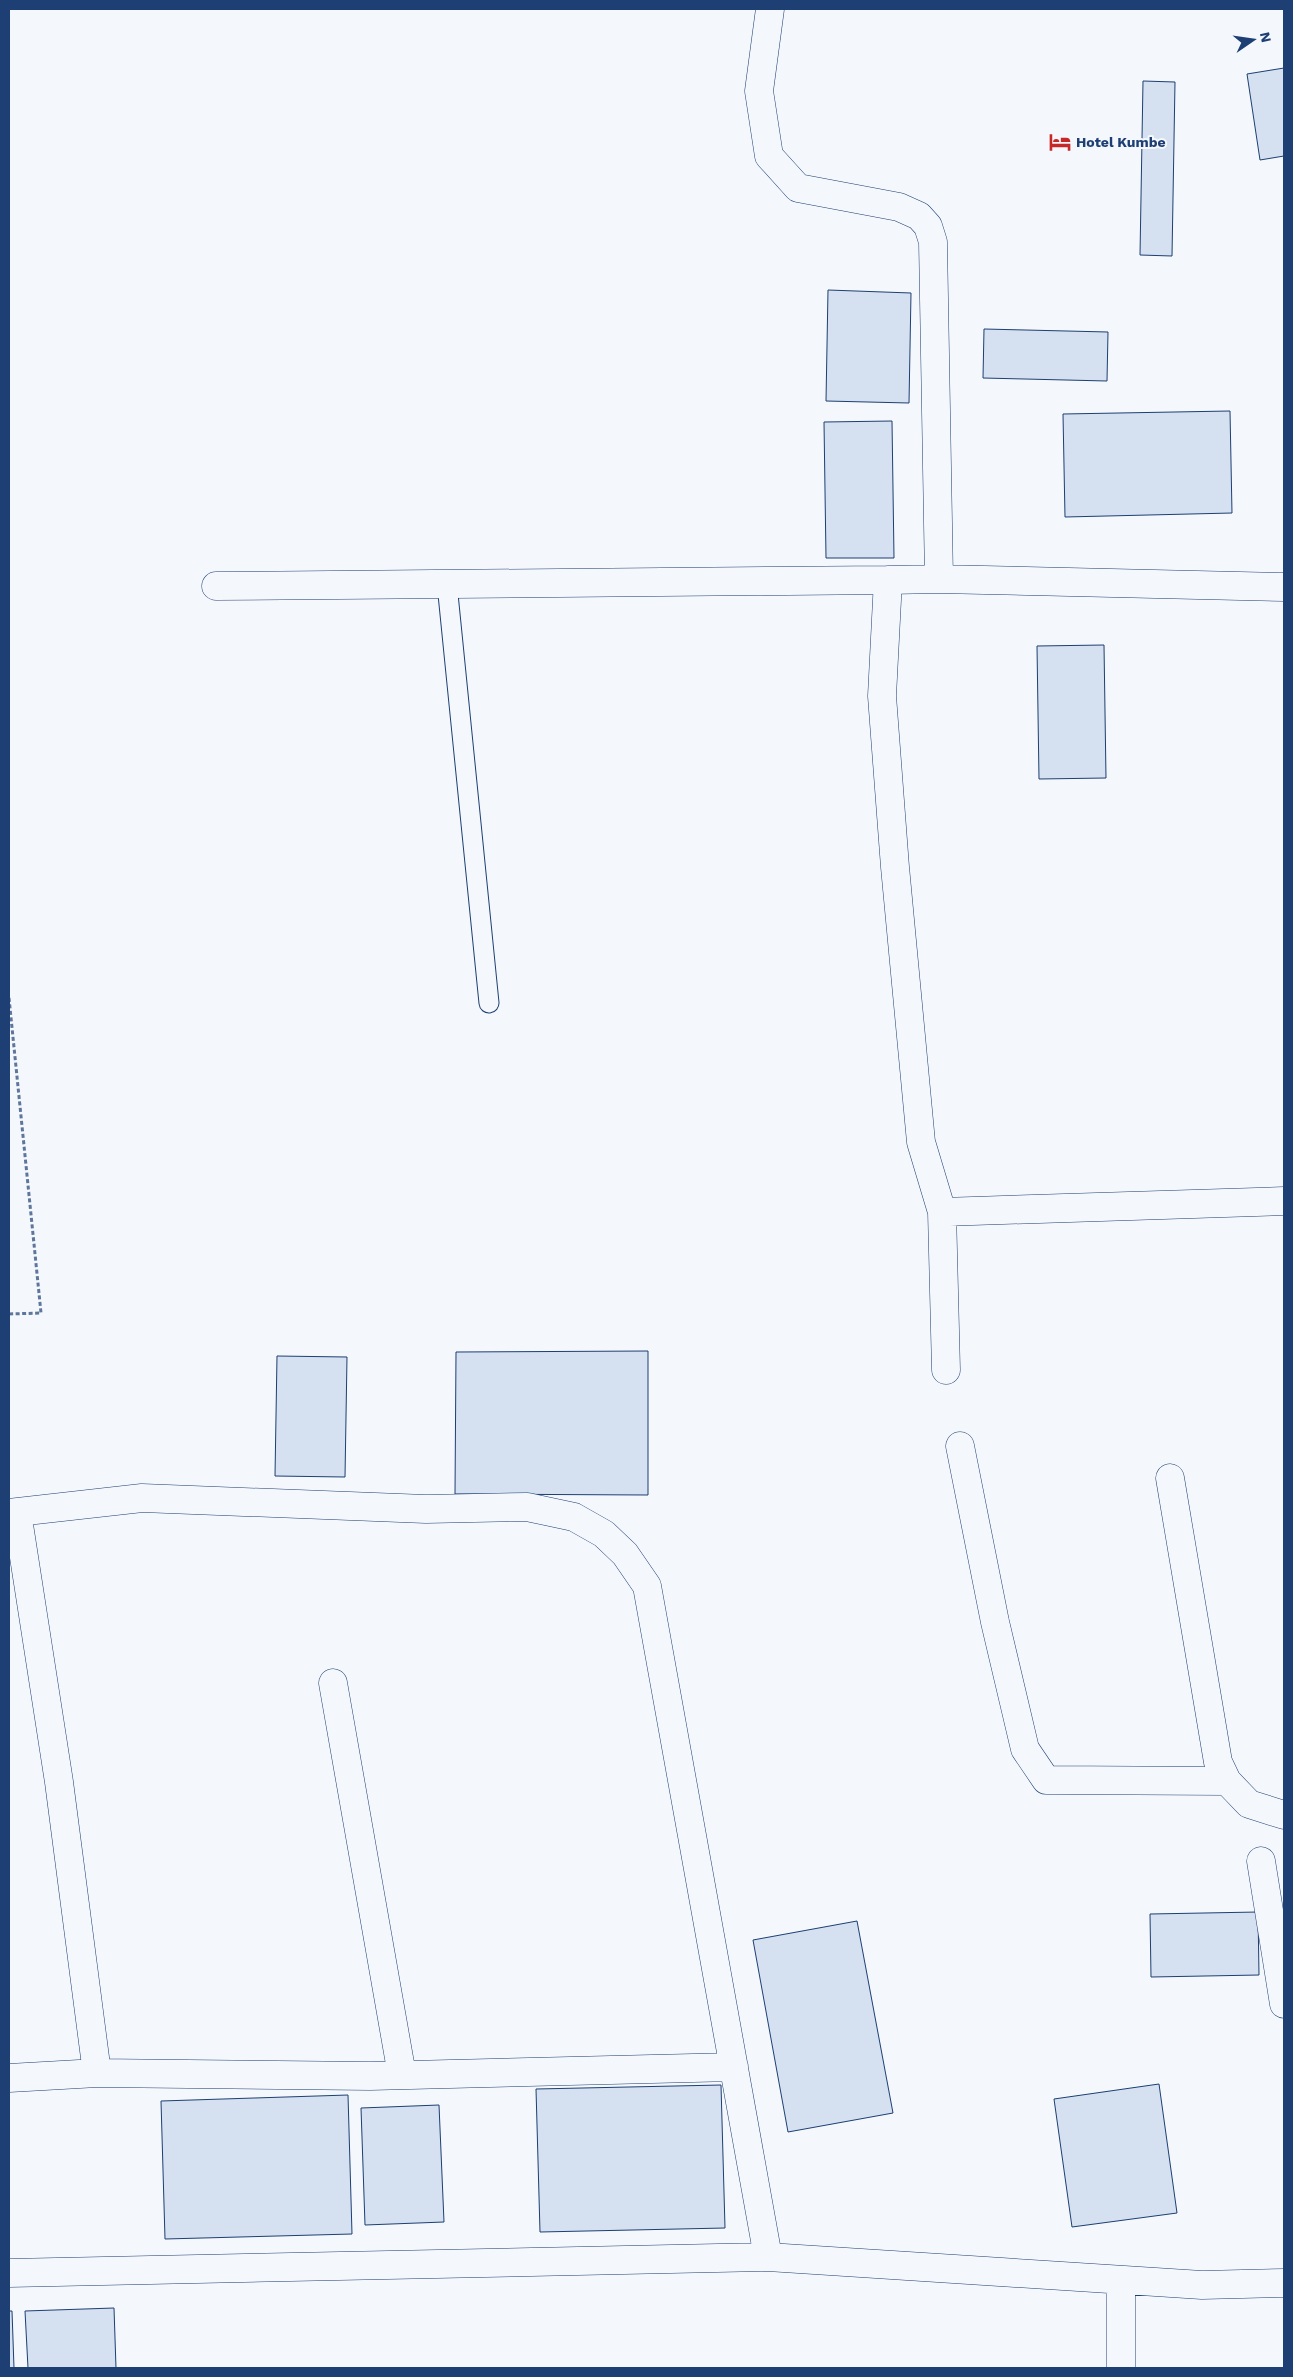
<svg xmlns="http://www.w3.org/2000/svg" width="1293" height="2377" font-family="'Work Sans',sans-serif">
  <style>
    .building { fill: #d5e0f0; stroke: #1d3f73 }
    .lines { fill: none; stroke-linecap: round; stroke-linejoin: round }
    .service-casing { stroke: #1d3f73; stroke-width: 21 }
    .minor-casing { stroke: #1d3f73; stroke-width: 29 }
    .path { stroke: #5e769c; stroke-width: 3; stroke-dasharray: 4 2.5; stroke-linecap: butt }
    .service { stroke: #f4f7fb; stroke-width: 19 }
    .minor { stroke: #f4f7fb; stroke-width: 28 }
    .labels { text-anchor: middle; stroke-width: 4; stroke-linejoin: round; paint-order: stroke }
    .poi-label { font-size: 14px; font-weight: bold; fill: #1d3f73; stroke: #f4f7fb; text-anchor: start }
  </style>
  <rect width="100%" height="100%" fill="#f4f7fb"/>
  <path class="building" d="M1284 68V156L1260 160 1247 74Z
    M1143 81 1175 82 1172 256 1140 255Z
    M828 290 911 293 909 403 826 401Z
    M984 329 1108 332 1107 381 983 378Z
    M1230 411 1232 513 1065 517 1063 414Z
    M892 421 894 558H826L824 422Z
    M1104 645 1106 778 1039 779 1037 646Z
    M648 1351V1495L455 1494 456 1352Z
    M277 1356 347 1357 345 1477 275 1476Z
    M1258 1912 1259 1975 1151 1977 1150 1914Z
    M857 1921 893 2113 788 2132 753 1940Z
    M1159 2084 1177 2213 1072 2227 1054 2099Z
    M721 2085 725 2228 540 2232 536 2089Z
    M348 2095 352 2234 165 2239 161 2101Z
    M439 2105 444 2222 365 2225 361 2108Z
    M114 2308 116 2368H28L25 2311Z
    M9 2311H12L14 2368H9Z"/>
  <g class="lines">
    <g class="service-casing">
      <path id="service" d="M447 584 489 1003"/>
    </g>
    <g class="minor-casing">
      <path id="minor" d="M770 9 759 91 769 156 798 188 899 207 919 216 928 226 933 242 939 579
        M216 586 888 580
        M942 1212 1284 1201
        M946 1370 942 1212 921 1142 895 867 882 696 888 580 939 579 1284 587
        M960 1446 995 1622 1025 1749 1046 1780 1227 1781
        M1170 1478 1218 1762 1227 1781 1249 1804 1284 1815
        M17 1512 59 1782 97 2073
        M9 1513 142 1498 426 1509 527 1507 574 1517 604 1534 625 1554 647 1586 768 2257
        M333 1683 402 2075
        M1261 1861 1284 2004
        M9 2078 97 2073 370 2076 734 2067
        M9 2273 768 2257 1202 2285 1284 2283
        M1121 2280V2368"/>
    </g>
    <path class="path" d="M9 998 41 1313 9 1314"/>
    <use href="#service" class="service"/>
    <use href="#minor" class="minor"/>
  </g>
  <defs>
    <g id="hotel-bare" transform="scale(1.725)"><path d="M-6-4.5h1.5V1H6V5H4.5V3h-9V5H-6ZM-4 0a1.8 1.8 0 1 1 3.6 0ZM.5 0V-2.5h3Q6-2.5 6 0Z" fill="#c62828" stroke="#f4f7fb" stroke-width="2.5" paint-order="stroke"/></g>
  </defs>
  <g fill-rule="evenodd">
    <use href="#hotel-bare" x="1060" y="142"/>
  </g>
  <g class="labels">
    <g class="poi-label">
      <text x="1076" y="147">Hotel Kumbe</text>
    </g>
  </g>
  <rect width="1293" height="2377" fill="none" stroke="#1d3f73" stroke-width="20"/>
  <g transform="translate(1253 40) rotate(77)" stroke="#f4f7fb" stroke-width="4" paint-order="stroke">
  <path d="M0-4L9 19L0 12L-9 19Z" fill="#1d3f73"/>
  <text y="-8" font-size="14" font-weight="bold" text-anchor="middle" fill="#1d3f73">N</text>
  </g>
</svg>
